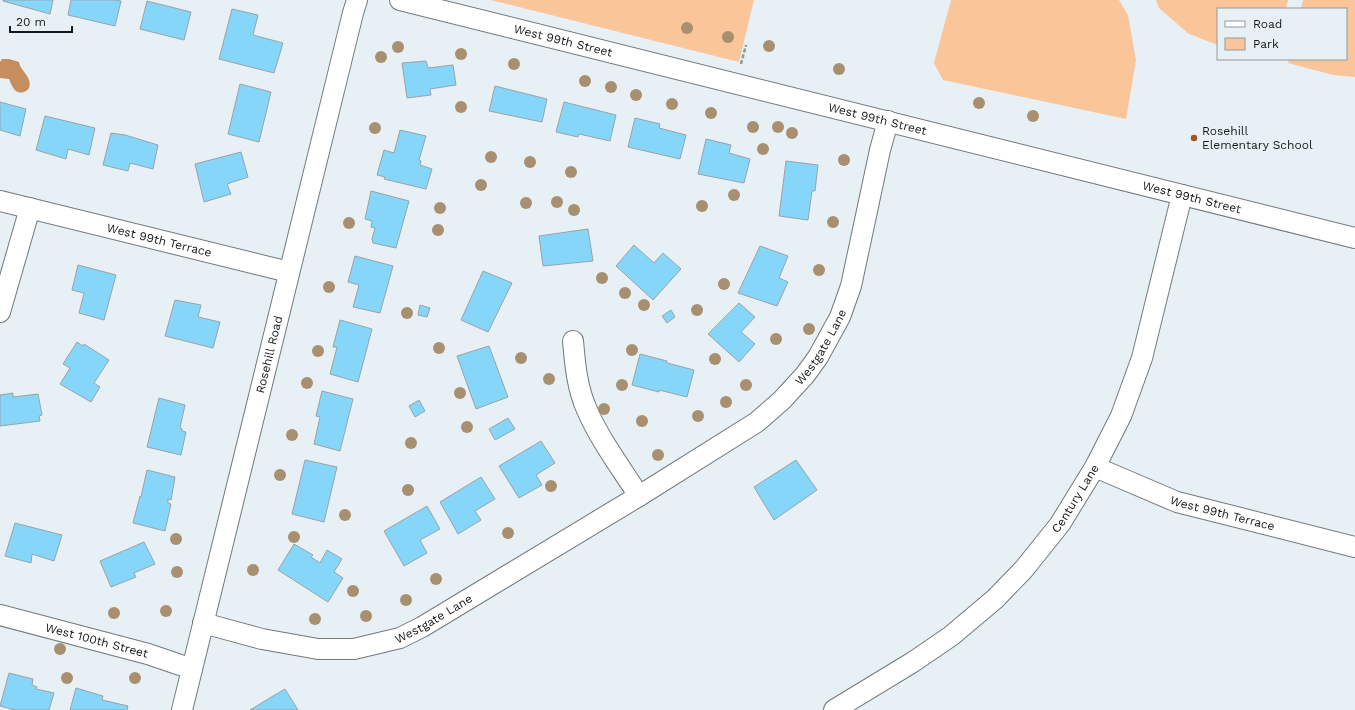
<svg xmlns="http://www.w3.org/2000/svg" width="1355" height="710" font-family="'Work Sans',sans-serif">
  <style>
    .green { fill: #fbc59a }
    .water { fill: #c68d5e }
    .building { fill: #86d6fa; stroke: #9aa3a7 }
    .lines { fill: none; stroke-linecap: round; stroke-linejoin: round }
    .minor-casing { stroke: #71797d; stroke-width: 22 }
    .path { stroke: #91989b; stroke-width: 2.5; stroke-dasharray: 4 2; stroke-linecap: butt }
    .minor { stroke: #fff; stroke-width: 20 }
    .tree { fill: #a88f70 }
    .poi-dot { fill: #995b20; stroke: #e7f0f5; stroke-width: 1.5 }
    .labels { text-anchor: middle; stroke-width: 3; stroke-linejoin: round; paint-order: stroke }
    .street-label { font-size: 12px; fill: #15181a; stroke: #e7f0f5 }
    .poi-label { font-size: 12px; fill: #15181a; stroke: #e7f0f5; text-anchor: start }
  </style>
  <rect width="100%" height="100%" fill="#e7f0f5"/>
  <path class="green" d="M491 0H754L739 62Z
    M951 0H1119L1128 15 1136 60 1126 119 943 80 934 63Z
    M1156 0H1288L1286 9H1218V45L1189 34 1159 8Z
    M1303 0H1355V77L1333 75 1288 63 1289 59H1346V9H1301Z"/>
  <path class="water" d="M2 59H9L19 62C20 71 33 77 29 88 28 90 26 91 24 92 15 95 12 86 9 79L0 78V62Z"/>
  <path class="building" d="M3 0H53L50 14 3 1Z
    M71 0H115L121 1 115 26 68 15Z
    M147 1 191 12 184 40 140 29Z
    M232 9 258 15 253 35 283 43 274 73 219 59Z
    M426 61 428 68 453 65 456 85 430 89 431 95 407 98 402 63Z
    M240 84 271 92 259 142 228 134Z
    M495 86 547 99 542 122 489 111Z
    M0 102 26 109 20 136 0 130Z
    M564 102 616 115 610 141 579 134 578 137 556 132Z
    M45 116 95 128 89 155 68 149 66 159 36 150Z
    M635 118 660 124 659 128 686 135 680 159 628 147Z
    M400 130 426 136 419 160 421 161 420 165 432 169 426 189 384 179 385 177 377 175 384 150 394 153Z
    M111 133 125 135 158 145 153 169 130 163 128 171 103 165Z
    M706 139 731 145 729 153 750 159 744 183 698 174Z
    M241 152 248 177 227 184 231 194 204 202 195 164Z
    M786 161 818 165 815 191H812L808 220 779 216Z
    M371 191 409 201 396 248 373 243 372 239 375 228 371 227 372 221 365 219Z
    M588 229 593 261 543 266 539 236Z
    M634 245 654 263 663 253 681 269 653 300 616 266Z
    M760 246 788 256 779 278 788 282 777 306 738 293Z
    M355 256 393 266 380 313 353 307 359 285 348 282Z
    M78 265 116 275 104 320 79 313 84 293 72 290Z
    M483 271 512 283 488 332 461 320Z
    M175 300 201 305 198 317 220 322 213 348 165 336Z
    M739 303 755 317 741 332 755 344 739 362 708 334Z
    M420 305 430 308 427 317 418 315Z
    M671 310 675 317 667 323 662 316Z
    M340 320 372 329 358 382 330 374 337 347H333Z
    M77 342 83 346 84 344 109 360 94 383 100 387 91 402 60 384 70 368 63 364Z
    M489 346 508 397 476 409 457 356Z
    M640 354 667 361V363L694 370 687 397 659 390V392L632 385Z
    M322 391 353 399 340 451 314 444 320 417 316 416Z
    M13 393V397L38 394 42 415 39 416 40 421 0 426V395Z
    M159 398 185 405 180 428 182 429V431L186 432 181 455 147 447Z
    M419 400 425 411 415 417 409 406Z
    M508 418 515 429 495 440 489 429Z
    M541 441 555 463 536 475 542 485 519 498 499 466Z
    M305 460 337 467 324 522 292 514Z
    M796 460 817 490 774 520 754 487Z
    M147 470 175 477 171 500 168 499V503L171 504 165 531 133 523 140 496 141 497Z
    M481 477 495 499 475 511 481 520 458 534 440 502Z
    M427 506 440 529 420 540 427 553 404 566 384 531Z
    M15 523 62 535 54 561 32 554 31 563 5 556Z
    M144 542 155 564 134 573 136 577 111 587 100 561Z
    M294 544 313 555 311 557 320 563 327 550 342 559 334 572 343 578 328 602 278 570Z
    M9 673 33 679 32 685 37 687 36 689 54 693 49 710H15L0 706Z
    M76 688 103 696 102 700 128 706 127 710H70Z
    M285 689 298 710H250L273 696Z"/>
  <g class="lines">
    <g class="minor-casing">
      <g id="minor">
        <path id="s1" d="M400 0 1355 238"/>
        <path id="s2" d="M0 201 289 272"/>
        <path d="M0 312 30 208"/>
        <path d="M573 341C575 364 577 388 587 410 600 440 621 468 639 496"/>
        <path id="s3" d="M1095 467 1177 502 1355 547"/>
        <path id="s4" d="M0 615 148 654 192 669"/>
        <path id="s5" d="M203 623 262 639 318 649H354L400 638 422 627 480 592 639 496 757 422 782 400 805 375 818 357 840 317 851 286 880 150 888 121"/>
        <path id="s6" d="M182 710 353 13 357 0"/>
        <path id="s7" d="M834 710 913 662 951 636 995 599 1024 569 1060 524 1095 467 1121 416 1142 358 1182 195"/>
      </g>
    </g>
    <path class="path" d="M741 64 746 45"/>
    <use href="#minor" class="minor"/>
  </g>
  <g class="tree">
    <circle cx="687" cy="28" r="6"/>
    <circle cx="728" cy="37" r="6"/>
    <circle cx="769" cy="46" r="6"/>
    <circle cx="398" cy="47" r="6"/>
    <circle cx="461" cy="54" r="6"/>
    <circle cx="381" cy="57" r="6"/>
    <circle cx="514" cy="64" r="6"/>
    <circle cx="839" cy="69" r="6"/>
    <circle cx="585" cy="81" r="6"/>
    <circle cx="611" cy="87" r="6"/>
    <circle cx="636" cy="95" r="6"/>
    <circle cx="979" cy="103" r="6"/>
    <circle cx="672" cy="104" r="6"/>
    <circle cx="461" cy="107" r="6"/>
    <circle cx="711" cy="113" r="6"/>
    <circle cx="1033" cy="116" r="6"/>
    <circle cx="753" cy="127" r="6"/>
    <circle cx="778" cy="127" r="6"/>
    <circle cx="375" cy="128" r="6"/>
    <circle cx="792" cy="133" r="6"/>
    <circle cx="763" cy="149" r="6"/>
    <circle cx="491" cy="157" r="6"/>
    <circle cx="844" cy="160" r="6"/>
    <circle cx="530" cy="162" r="6"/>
    <circle cx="571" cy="172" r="6"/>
    <circle cx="481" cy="185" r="6"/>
    <circle cx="734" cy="195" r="6"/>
    <circle cx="557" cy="202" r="6"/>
    <circle cx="526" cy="203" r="6"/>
    <circle cx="702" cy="206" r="6"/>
    <circle cx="440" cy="208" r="6"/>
    <circle cx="574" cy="210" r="6"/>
    <circle cx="833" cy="222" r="6"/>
    <circle cx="349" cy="223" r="6"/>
    <circle cx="438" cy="230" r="6"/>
    <circle cx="819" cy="270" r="6"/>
    <circle cx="602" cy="278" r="6"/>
    <circle cx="724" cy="284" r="6"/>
    <circle cx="329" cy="287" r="6"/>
    <circle cx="625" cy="293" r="6"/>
    <circle cx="644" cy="305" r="6"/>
    <circle cx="697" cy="310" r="6"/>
    <circle cx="407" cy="313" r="6"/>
    <circle cx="809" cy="329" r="6"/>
    <circle cx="776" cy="339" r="6"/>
    <circle cx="439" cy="348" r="6"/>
    <circle cx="632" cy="350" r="6"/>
    <circle cx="318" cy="351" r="6"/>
    <circle cx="521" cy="358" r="6"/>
    <circle cx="715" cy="359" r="6"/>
    <circle cx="549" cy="379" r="6"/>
    <circle cx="307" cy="383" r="6"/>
    <circle cx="622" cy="385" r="6"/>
    <circle cx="746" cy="385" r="6"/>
    <circle cx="460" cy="393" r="6"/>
    <circle cx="726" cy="402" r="6"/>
    <circle cx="604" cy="409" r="6"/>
    <circle cx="698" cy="416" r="6"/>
    <circle cx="642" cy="421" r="6"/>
    <circle cx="467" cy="427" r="6"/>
    <circle cx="292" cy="435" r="6"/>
    <circle cx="411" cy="443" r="6"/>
    <circle cx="658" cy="455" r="6"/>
    <circle cx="280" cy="475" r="6"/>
    <circle cx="551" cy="486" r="6"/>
    <circle cx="408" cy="490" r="6"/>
    <circle cx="345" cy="515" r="6"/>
    <circle cx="508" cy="533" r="6"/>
    <circle cx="294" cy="537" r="6"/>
    <circle cx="176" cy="539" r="6"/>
    <circle cx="253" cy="570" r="6"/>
    <circle cx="177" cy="572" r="6"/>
    <circle cx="436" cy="579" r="6"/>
    <circle cx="353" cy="591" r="6"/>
    <circle cx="406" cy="600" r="6"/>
    <circle cx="166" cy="611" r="6"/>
    <circle cx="114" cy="613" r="6"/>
    <circle cx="366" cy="616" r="6"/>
    <circle cx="315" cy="619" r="6"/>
    <circle cx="60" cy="649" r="6"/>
    <circle cx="67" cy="678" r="6"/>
    <circle cx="135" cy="678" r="6"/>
  </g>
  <circle class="poi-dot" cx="1194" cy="138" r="4"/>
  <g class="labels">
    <g class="street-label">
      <text dy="4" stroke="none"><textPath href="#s1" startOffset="168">West 99th Street</textPath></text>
      <text dy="4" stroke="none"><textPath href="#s1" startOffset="492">West 99th Street</textPath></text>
      <text dy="4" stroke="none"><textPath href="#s1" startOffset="816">West 99th Street</textPath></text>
      <text dy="4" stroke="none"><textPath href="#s2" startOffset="164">West 99th Terrace</textPath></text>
      <text dy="4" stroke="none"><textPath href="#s5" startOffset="718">Westgate Lane</textPath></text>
      <text dy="4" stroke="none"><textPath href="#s6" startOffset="366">Rosehill Road</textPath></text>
      <text dy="4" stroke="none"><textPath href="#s7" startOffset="325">Century Lane</textPath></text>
      <text dy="4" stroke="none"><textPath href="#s3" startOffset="136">West 99th Terrace</textPath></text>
      <text dy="4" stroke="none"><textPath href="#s5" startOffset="240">Westgate Lane</textPath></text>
      <text dy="4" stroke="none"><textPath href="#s4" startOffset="100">West 100th Street</textPath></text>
    </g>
    <g class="poi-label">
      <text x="1202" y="135">Rosehill<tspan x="1202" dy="14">Elementary School</tspan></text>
    </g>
  </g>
  <rect x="1217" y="8" width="130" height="52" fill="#e7f0f5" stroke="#939a9d"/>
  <rect x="1225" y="21" width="20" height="6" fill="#ffffff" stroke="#939a9d"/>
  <text x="1253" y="28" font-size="12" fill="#15181a">Road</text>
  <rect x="1225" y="38" width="20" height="12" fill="#fbc59a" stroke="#939a9d"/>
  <text x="1253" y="48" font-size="12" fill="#15181a">Park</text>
  <path d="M10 26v6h62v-6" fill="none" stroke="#15181a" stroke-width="2"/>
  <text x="16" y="26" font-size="12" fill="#15181a" stroke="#e7f0f5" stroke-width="3" paint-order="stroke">20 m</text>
</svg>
